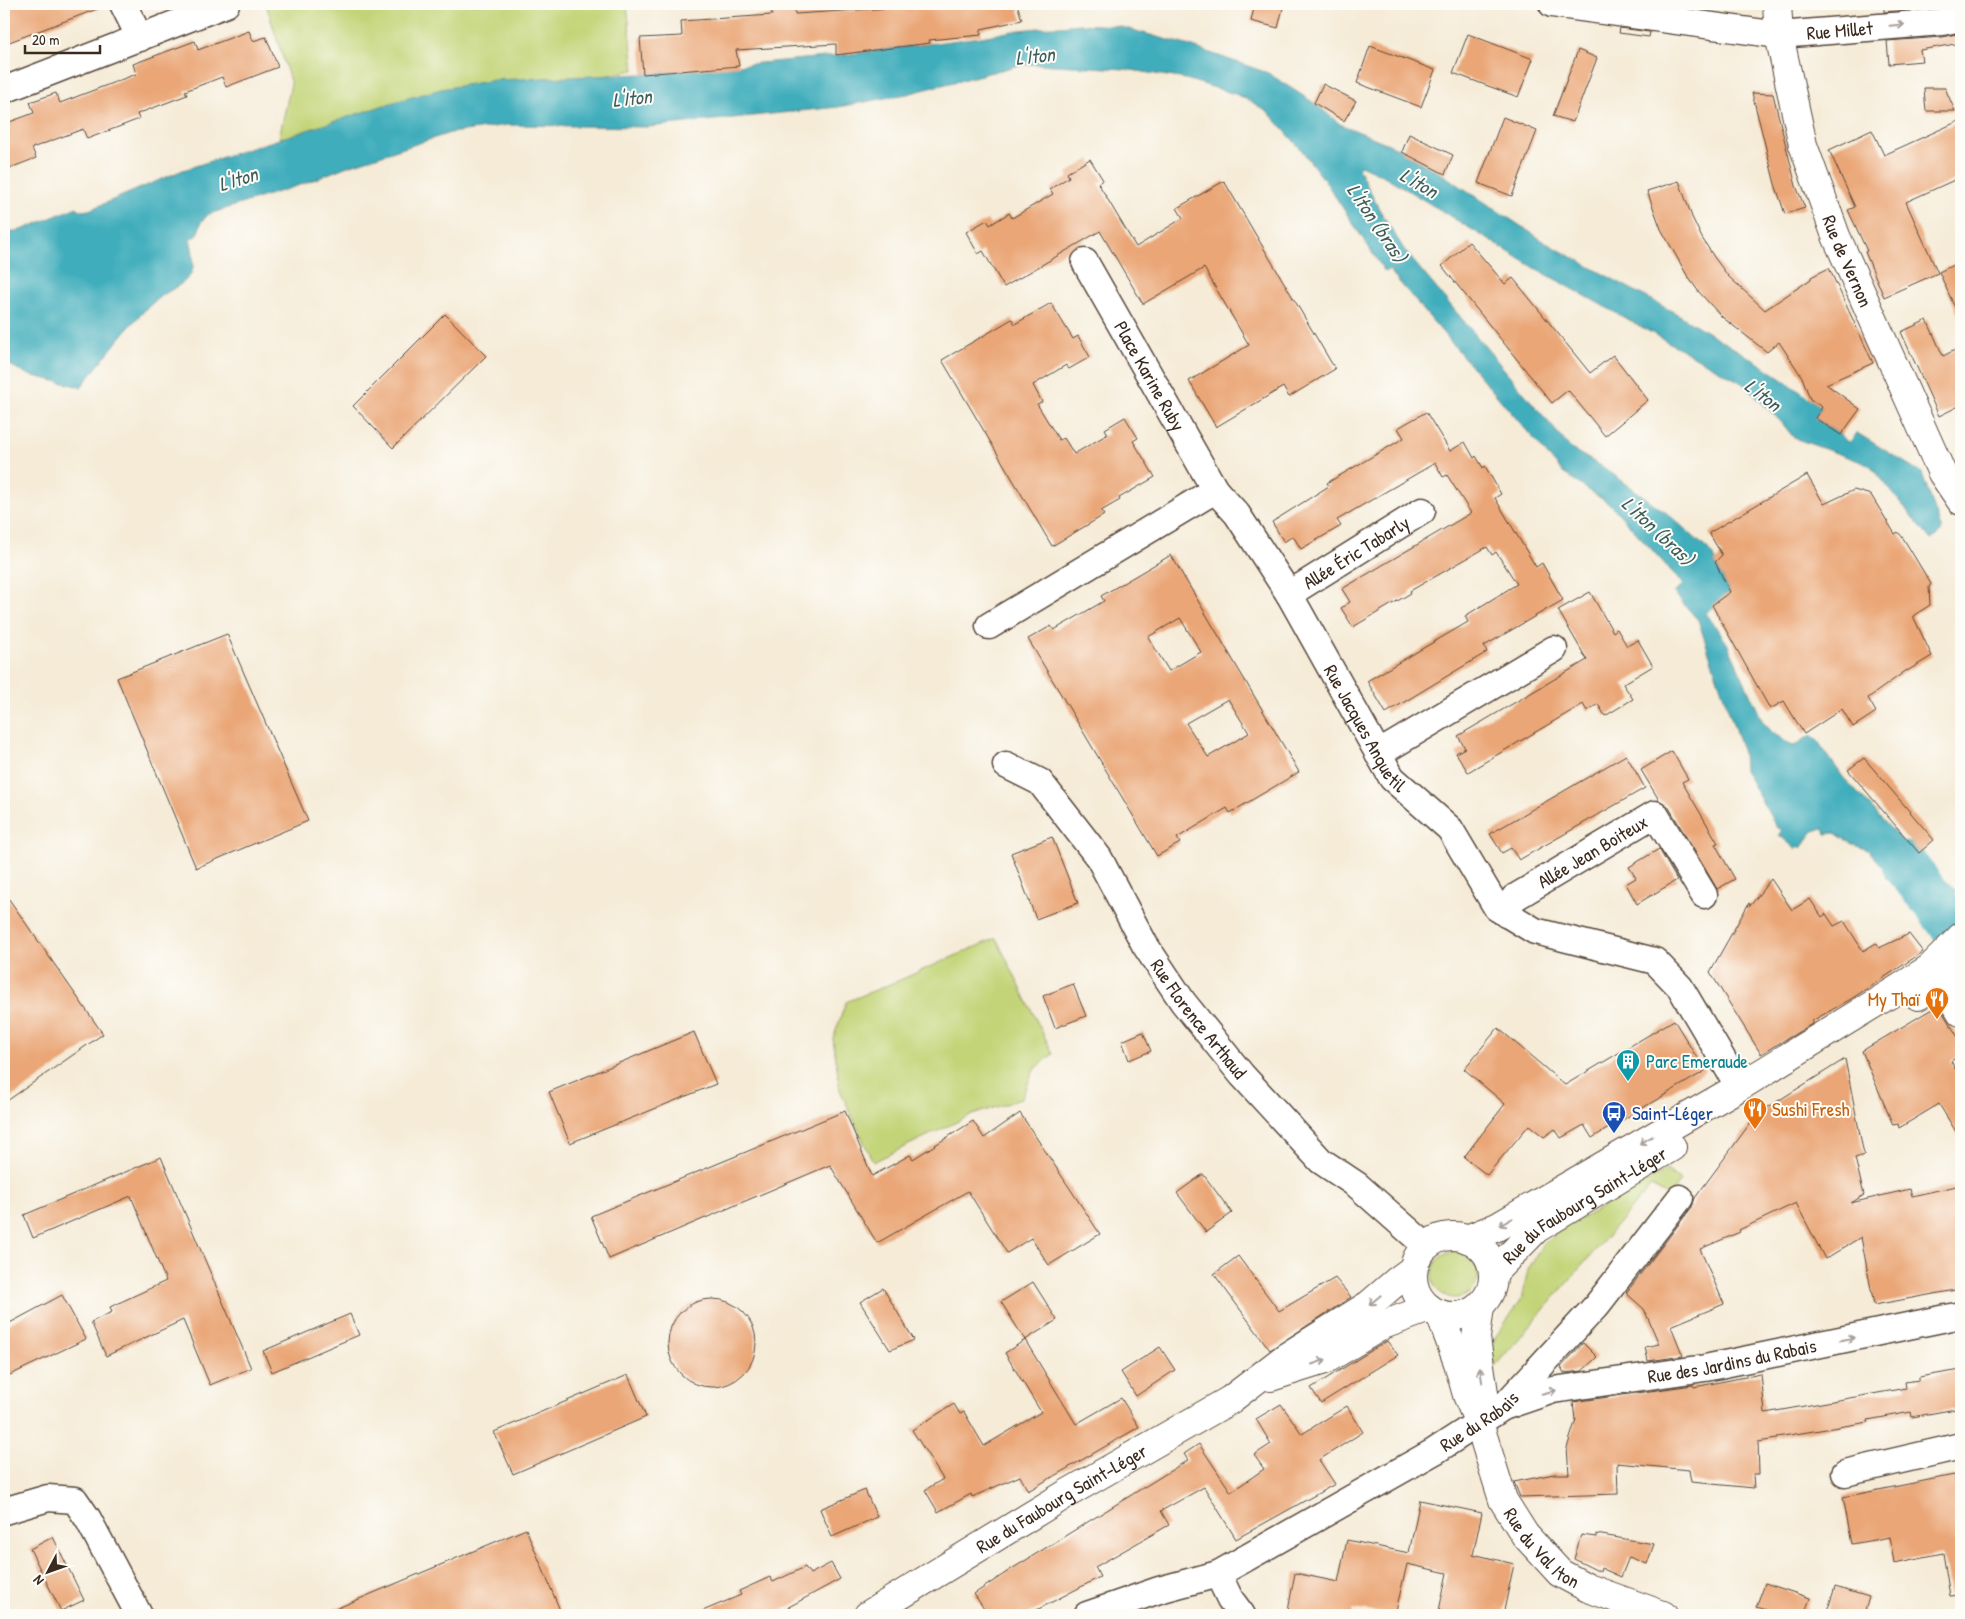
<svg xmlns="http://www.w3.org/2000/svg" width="1965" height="1619" font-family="'Patrick Hand',sans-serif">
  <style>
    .green { fill: #c2d477; stroke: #7e7f4a }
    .water { fill: #3fadbc; stroke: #3d6c6d }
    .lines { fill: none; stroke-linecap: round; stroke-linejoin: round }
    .river { stroke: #3fadbc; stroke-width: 45 }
    .building { fill: #eaa676; fill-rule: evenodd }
    .street-casing { stroke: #57473a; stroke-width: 29 }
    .secondary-casing { stroke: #57473a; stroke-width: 30 }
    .primary-casing { stroke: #57473a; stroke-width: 30 }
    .street { stroke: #fff; stroke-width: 26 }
    .secondary { stroke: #fff; stroke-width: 28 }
    .primary { stroke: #fff; stroke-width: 28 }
    .oneway { stroke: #a79f9a }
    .labels { text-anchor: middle; stroke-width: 4; stroke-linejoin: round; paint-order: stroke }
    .street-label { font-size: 19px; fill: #3b2a1e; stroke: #fdfcf7 }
    .food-label { font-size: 19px; fill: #c56008; stroke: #fdfcf7; text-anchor: end }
    .culture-label { font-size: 19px; fill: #0d838f; stroke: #fdfcf7; text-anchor: start }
    .transit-label { font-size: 19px; fill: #164399; stroke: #fdfcf7; text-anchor: start }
    .water-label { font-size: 20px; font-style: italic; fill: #3d5e5d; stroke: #fdfcf7 }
  </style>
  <rect width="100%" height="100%" fill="#fdfcf7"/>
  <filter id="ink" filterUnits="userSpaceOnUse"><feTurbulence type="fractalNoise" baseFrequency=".02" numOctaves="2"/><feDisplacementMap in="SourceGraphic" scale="10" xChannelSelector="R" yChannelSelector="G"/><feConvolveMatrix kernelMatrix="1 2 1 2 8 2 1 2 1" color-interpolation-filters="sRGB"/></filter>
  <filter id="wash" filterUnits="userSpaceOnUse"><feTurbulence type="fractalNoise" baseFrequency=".0096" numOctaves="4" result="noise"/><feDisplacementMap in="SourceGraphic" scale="20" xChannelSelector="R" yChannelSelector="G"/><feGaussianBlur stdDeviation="1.12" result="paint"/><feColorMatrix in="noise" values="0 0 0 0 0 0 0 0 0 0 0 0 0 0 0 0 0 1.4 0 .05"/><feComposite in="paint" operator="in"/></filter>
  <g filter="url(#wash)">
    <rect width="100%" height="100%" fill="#f5ebd7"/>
    <path class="green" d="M266 4H627L634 70 279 138 291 84Z
      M996 938 1053 1054 1034 1070 1021 1099 969 1116 873 1162 840 1090 833 1039 846 1002 900 980Z
      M1667 1170 1680 1181 1669 1196 1651 1186 1495 1366 1491 1349 1496 1336 1521 1300 1528 1270 1543 1244 1563 1229Z
      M1432 1275a23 23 0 1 1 46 0a23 23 0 1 1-46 0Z"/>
    <path class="water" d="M1080 24 1118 26 1190 46 1268 73 1314 103 1340 124 1403 150 1402 152 1445 176 1548 244 1681 316 1765 367 1822 407 1815 418 1835 431 1849 443 1857 433 1922 473 1942 531 1931 540 1870 465 1794 438 1782 423 1742 383 1535 268 1386 177 1361 165 1358 168 1379 209 1405 251 1571 449 1603 467 1668 514 1713 554 1716 561 1715 562 1730 592 1706 613 1727 643 1763 722 1773 733 1785 741 1787 744 1794 746 1811 735 1817 740 1843 777 1903 842 1957 891 1934 928 1923 922 1910 899 1905 885 1888 872 1868 850 1852 844 1835 833 1826 834 1823 828 1814 831 1801 848 1799 846 1796 849 1779 835 1782 829 1777 828 1744 770 1743 753 1698 620 1674 593 1683 584 1611 505 1563 473 1389 270 1385 272 1325 181 1300 148 1270 114 1252 102 1238 95 1186 79 1125 69 1037 64 1020 65 907 94 838 107 648 127 507 125 450 133 345 167 303 184 209 214 201 222 197 236 190 238C192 249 197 265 190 275 182 287 166 291 156 300 129 323 104 359 81 387L29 375 4 362V234L24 229 77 207 80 211 89 210 183 170 394 102 441 89 494 80 643 74 836 56 981 37 1019 30Z"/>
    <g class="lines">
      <path class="river" d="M1904 864 1961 937"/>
    </g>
    <g id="blocks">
      <path class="building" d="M4 4H105V6L4 44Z
        M771 4H795V14L920 6V4H1017L1022 20 981 29V35L929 40 930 43 836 55V44L736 50 739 66 643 74 640 38 682 36 681 21 772 15Z
        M1255 4H1284L1278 28 1251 21Z
        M1884 4H1956L1940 7 1884 12Z
        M1620 28 1650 32 1649 37 1619 33Z
        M249 31 253 41 266 37 278 67 226 87 222 77 185 91 187 95 137 114 139 119 87 139 83 129 32 148 36 158 10 168 4 151V124L34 113 30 102 56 93 60 103 136 74 133 64 195 41 198 50Z
        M1961 33V43L1920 50 1922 61 1889 64 1887 41 1943 37Z
        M1468 34 1533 59 1518 97 1453 73Z
        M1370 46 1435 70 1421 107 1357 83Z
        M1578 50 1597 58 1573 122 1553 116Z
        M1323 84 1356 101 1344 121 1314 103Z
        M1924 88H1945L1955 111H1926Z
        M1752 93 1773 94 1796 186 1805 208 1785 214 1775 184Z
        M1503 117 1537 131 1512 196 1478 183Z
        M1961 120V177L1906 202 1938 273 1884 297 1865 252 1867 251 1848 210 1855 207 1829 150 1872 130 1884 155Z
        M1409 134 1453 155 1445 174 1402 152Z
        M1090 159 1103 180 1098 183 1136 247 1183 218 1177 208 1224 181 1335 369 1289 397 1283 387 1216 427 1189 381 1249 345 1204 268 1143 304 1100 231 1004 287 983 251 978 254 966 232 987 220 990 225 1009 213 1012 218 1053 194 1050 189 1069 177 1067 173Z
        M1679 181 1692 217 1702 238 1714 257 1728 276 1765 310 1811 279V277L1829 268 1873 363 1826 384 1860 409 1841 435 1815 418 1822 407 1810 399 1802 377 1779 342 1767 352 1722 317 1699 292 1688 277 1661 229 1647 191Z
        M1469 242 1505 284 1513 278 1590 373 1613 355 1648 400 1605 436 1568 390 1552 403 1442 266Z
        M1961 261V321L1939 272Z
        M1051 303 1073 339 1078 336 1090 357 1069 369 1066 365 1033 385 1042 402 1037 404 1059 440 1064 438 1074 454 1108 434 1105 429 1125 417 1138 438 1133 441 1155 477 1119 498 1120 500 1101 511 1104 515 1052 546 942 360 1012 319 1015 324Z
        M445 314 486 356 393 448 353 406Z
        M1927 320 1943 356 1961 347V405L1939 416 1901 332Z
        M1426 412 1450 451 1465 442 1474 458 1476 456 1483 468 1485 466 1501 494 1495 498 1536 567 1542 563 1563 600 1484 646 1487 652 1386 713 1367 681 1468 622 1465 616 1517 584 1496 552 1492 555 1487 547 1410 591 1411 593 1353 627 1341 608 1350 602 1342 589 1471 513 1447 475 1443 477 1435 463 1337 520 1341 526 1301 549 1293 536 1284 542 1272 522 1329 486 1327 483 1404 438 1398 428Z
        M1807 475 1824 504 1854 490 1871 495 1895 534 1898 532 1903 538 1931 584 1929 587 1930 605 1913 616 1932 656 1907 671V670L1868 698 1876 712 1853 727 1842 709 1804 734 1784 701 1770 709 1712 605 1730 592 1715 562 1722 555 1709 533Z
        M1171 555 1299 772 1230 813 1227 808 1177 838 1180 843 1157 856 1028 639 1051 626 1054 630 1104 601 1101 596ZM1180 618 1201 652 1169 671 1148 637ZM1228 699 1249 733 1208 757 1186 723Z
        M1590 592 1613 632 1617 629 1627 646 1638 640 1653 666 1623 684 1633 699 1605 716 1598 704 1587 711 1583 704 1468 772 1456 753 1465 748 1458 736 1587 660 1558 610Z
        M227 634 308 821 196 868 117 678Z
        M1672 751 1688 779 1682 782 1718 843 1715 844 1735 879 1717 889 1668 806 1659 800 1641 770Z
        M1626 755 1645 788 1519 860 1511 848 1502 853 1490 834Z
        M1864 758 1934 840 1919 853 1848 770Z
        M1052 837 1078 903 1036 919 1011 853Z
        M1659 849 1677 880 1637 904 1626 884 1636 878 1629 867Z
        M1771 879 1792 910 1810 899 1822 917 1826 914 1834 926 1844 921 1863 951 1876 943 1879 948 1909 934 1923 952 1851 999 1812 1021V1024L1761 1054 1710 972 1749 903 1750 906Z
        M4 892 103 1034 4 1103Z
        M1073 984 1086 1016 1055 1028 1043 996Z
        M1932 1009 1943 1013 1961 1042V1055L1951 1061 1961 1079V1140L1939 1104 1899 1128 1898 1124 1893 1125 1862 1051Z
        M1674 1020 1705 1071 1592 1138 1584 1125 1561 1138 1555 1129 1544 1137 1529 1125 1487 1175 1464 1157 1505 1104 1464 1069 1498 1028 1565 1085Z
        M694 1032 716 1084 570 1143 549 1092Z
        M1143 1032 1151 1051 1129 1060 1122 1041Z
        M1845 1059 1864 1155 1855 1158 1864 1195 1851 1203 1910 1189 1912 1196 1961 1185V1289L1874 1305 1861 1237 1825 1259 1796 1203 1739 1230 1740 1232 1700 1249 1724 1304 1671 1326 1683 1356 1648 1361 1645 1347 1659 1344 1644 1309 1626 1293 1692 1207 1695 1198 1757 1114Z
        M845 1111 872 1176 910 1155 913 1159 973 1121 984 1138 1020 1113 1100 1234 1049 1265 1031 1238 1007 1253 968 1191 877 1243 830 1165 609 1259 591 1216Z
        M161 1157 251 1368 210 1385 183 1320 106 1356 91 1322 112 1312 110 1307 166 1281 131 1196 33 1238 24 1215Z
        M1203 1174 1232 1213 1206 1232 1177 1193Z
        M1238 1256 1279 1311 1335 1278 1351 1297 1270 1350 1214 1274Z
        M1033 1282 1057 1320 1025 1340 1001 1302Z
        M883 1288 914 1340 890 1350 860 1302Z
        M62 1295 86 1339 10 1375 4 1366V1326Z
        M668 1343a44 44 0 1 1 88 0a44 44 0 1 1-88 0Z
        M350 1314 359 1335 272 1372 263 1351Z
        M1025 1340 1076 1424 1121 1398 1139 1427 1028 1491 1020 1476 972 1497 971 1494 938 1512 925 1490 943 1479 912 1430 954 1404 960 1414 964 1412 984 1446 1041 1412 1005 1353Z
        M1387 1341 1398 1355 1321 1403 1311 1388Z
        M1583 1343 1597 1357 1582 1371 1564 1373 1561 1367Z
        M1160 1347 1175 1370 1136 1396 1121 1372Z
        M1961 1370V1408L1912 1417 1911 1412 1868 1420 1869 1422 1777 1437V1439L1758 1442 1759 1474H1753L1754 1488 1691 1482 1689 1470 1617 1463 1618 1494 1520 1497 1514 1482 1554 1474H1569L1567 1448 1576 1419 1575 1420 1573 1402 1693 1385 1694 1387 1761 1374 1765 1413 1906 1388 1905 1382 1919 1380V1377Z
        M628 1375 646 1417 513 1474 494 1432Z
        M1281 1404 1302 1434 1347 1406 1363 1432 1319 1460 1335 1484 1236 1539 1204 1487 1161 1511 1169 1525 1095 1567 1100 1577 1027 1615H988L974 1594 1010 1570 1188 1460 1184 1454 1199 1444 1231 1492 1264 1469 1254 1455 1271 1444 1256 1419Z
        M1954 1475 1956 1485 1961 1484V1595L1950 1596 1943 1553 1894 1563 1890 1537 1852 1544 1843 1497Z
        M865 1490 877 1517 832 1537 820 1509Z
        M1420 1500 1482 1513 1473 1554 1514 1564 1503 1615H1438L1447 1573 1407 1564 1395 1615 1353 1609 1352 1615H1287L1295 1573 1338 1582 1347 1540 1409 1553Z
        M526 1529 562 1615H321Z
        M1596 1534 1654 1544 1647 1564 1629 1557 1621 1577 1601 1568 1600 1572 1574 1559 1581 1535 1596 1537Z
        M53 1537 84 1600 61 1611 30 1549Z
        M831 1563 840 1579 774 1615H693L741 1595 739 1591 770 1577 773 1582 805 1567 810 1574Z
        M1765 1583 1810 1598 1804 1615H1781L1756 1607Z
        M1835 1587 1869 1597 1864 1615H1838L1827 1612Z"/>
    </g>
  </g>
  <g filter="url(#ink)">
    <use href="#blocks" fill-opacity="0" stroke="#57473a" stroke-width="1"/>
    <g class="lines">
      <g class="street-casing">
        <g id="street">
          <path d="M123 4 140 38"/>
          <path id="s1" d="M1552 4 1779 35 1942 22 1961 18"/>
          <path d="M4 90 226 4"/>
          <path id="s2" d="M1085 262 1215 490"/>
          <path id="s3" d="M1289 594 1422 511"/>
          <path id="s4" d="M989 626 1215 490 1237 514 1289 594 1392 778 1450 829 1497 908 1535 931 1655 961 1680 987 1739 1087"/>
          <path d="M1378 754 1554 649"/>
          <path id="s5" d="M1006 765 1040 782 1099 858 1145 945 1183 1002 1242 1075 1321 1161 1357 1185 1426 1246"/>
          <path id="s6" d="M1506 914 1514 898 1655 814 1704 895"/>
          <path id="s7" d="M1506 1406 1553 1390 1705 1368 1961 1315"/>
          <path d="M1845 1473 1961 1446"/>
          <path d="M4 1511 48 1498 75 1500 88 1519 139 1615"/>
          <path d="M1218 1574 1230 1599 1242 1615"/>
          <path id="s8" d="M1087 1615 1159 1590 1218 1574 1435 1451 1503 1407 1597 1305 1680 1198"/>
        </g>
      </g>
      <g class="secondary-casing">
        <g id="secondary">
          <path d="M1942 980 1961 1012"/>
          <path d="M1480 1306 1476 1338 1484 1393 1482 1407"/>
          <path id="s9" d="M1440 1314 1458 1363 1467 1395 1479 1423 1503 1500 1525 1535 1560 1573 1588 1588 1663 1615"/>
        </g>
      </g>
      <g class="primary-casing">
        <g id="primary">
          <path id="s10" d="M1777 4 1779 35 1803 145 1836 236 1942 473 1961 501"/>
          <path d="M1918 996 1961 970"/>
          <circle cx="1453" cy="1276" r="40"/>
          <path d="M1467 1239 1497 1227 1739 1087 1898 989 1930 968 1961 937"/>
          <path id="s11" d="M1493 1273 1536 1229 1672 1147"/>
          <path d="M1271 1377 1325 1360 1383 1325 1429 1308"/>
          <path id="s12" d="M868 1615 1068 1493 1230 1400 1286 1357 1370 1304 1398 1280 1413 1269"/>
        </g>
      </g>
      <use href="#street" class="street"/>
      <use href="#secondary" class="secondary"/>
      <use href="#primary" class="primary"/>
    </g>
    <defs><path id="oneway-shaft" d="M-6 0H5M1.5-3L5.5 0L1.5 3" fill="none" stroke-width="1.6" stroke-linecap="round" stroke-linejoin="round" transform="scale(1.25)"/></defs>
    <g class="oneway">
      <use href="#oneway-shaft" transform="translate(1897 25) rotate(-5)"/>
      <use href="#oneway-shaft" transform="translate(1646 1140) rotate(150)"/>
      <use href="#oneway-shaft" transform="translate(1506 1222) rotate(150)"/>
      <use href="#oneway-shaft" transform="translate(1375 1300) rotate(140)"/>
      <use href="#oneway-shaft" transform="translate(1847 1339) rotate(-11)"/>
      <use href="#oneway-shaft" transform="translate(1319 1362) rotate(-19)"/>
      <use href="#oneway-shaft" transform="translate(1481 1375) rotate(-99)"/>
      <use href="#oneway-shaft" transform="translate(1549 1392) rotate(-14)"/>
    </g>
  </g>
  <defs>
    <g id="restaurant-pin" transform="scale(1.25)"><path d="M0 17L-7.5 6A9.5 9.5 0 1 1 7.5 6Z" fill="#e8710a" stroke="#fdfcf7"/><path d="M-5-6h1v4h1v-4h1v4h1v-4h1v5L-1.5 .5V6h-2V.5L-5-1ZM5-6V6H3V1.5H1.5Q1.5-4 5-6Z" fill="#fff"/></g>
    <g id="building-pin" transform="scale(1.25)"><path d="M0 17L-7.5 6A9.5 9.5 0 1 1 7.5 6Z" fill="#0f9aa8" stroke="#fdfcf7"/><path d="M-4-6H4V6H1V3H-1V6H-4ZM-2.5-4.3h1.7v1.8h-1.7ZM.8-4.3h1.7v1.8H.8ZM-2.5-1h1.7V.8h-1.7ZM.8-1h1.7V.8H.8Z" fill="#fff"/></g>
    <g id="bus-pin" transform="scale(1.25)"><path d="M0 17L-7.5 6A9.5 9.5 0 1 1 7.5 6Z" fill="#1a4fb4" stroke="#fdfcf7"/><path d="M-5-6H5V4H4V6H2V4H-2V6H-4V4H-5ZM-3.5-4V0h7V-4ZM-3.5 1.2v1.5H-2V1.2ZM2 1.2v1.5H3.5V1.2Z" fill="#fff"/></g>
  </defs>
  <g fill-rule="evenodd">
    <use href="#restaurant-pin" x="1937" y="999"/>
    <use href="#building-pin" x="1628" y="1061"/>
    <use href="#restaurant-pin" x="1755" y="1109"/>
    <use href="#bus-pin" x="1614" y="1113"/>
  </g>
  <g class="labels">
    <g class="street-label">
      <text dy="7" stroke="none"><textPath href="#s1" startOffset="290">Rue Millet</textPath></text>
      <text dy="7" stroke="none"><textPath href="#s10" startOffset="268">Rue de Vernon</textPath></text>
      <text dy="7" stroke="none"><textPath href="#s2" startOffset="131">Place Karine Ruby</textPath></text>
      <text dy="7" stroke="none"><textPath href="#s3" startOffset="79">Allée Éric Tabarly</textPath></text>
      <text dy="7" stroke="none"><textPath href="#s4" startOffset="546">Rue Jacques Anquetil</textPath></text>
      <text dy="7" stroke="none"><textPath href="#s6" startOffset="109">Allée Jean Boiteux</textPath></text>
      <text dy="7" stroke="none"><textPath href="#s5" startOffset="324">Rue Florence Arthaud</textPath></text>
      <text dy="7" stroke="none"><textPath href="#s11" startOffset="115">Rue du Faubourg Saint-Léger</textPath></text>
      <text dy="7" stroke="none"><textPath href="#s7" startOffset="231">Rue des Jardins du Rabais</textPath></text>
      <text dy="7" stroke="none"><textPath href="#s8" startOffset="440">Rue du Rabais</textPath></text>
      <text dy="7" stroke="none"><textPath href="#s12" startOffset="226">Rue du Faubourg Saint-Léger</textPath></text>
      <text dy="7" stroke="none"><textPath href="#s9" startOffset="259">Rue du Val Iton</textPath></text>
    </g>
    <g class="food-label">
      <text x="1920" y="1006">My Thaï</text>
      <text x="1772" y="1116" text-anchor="start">Sushi Fresh</text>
    </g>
    <g class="culture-label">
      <text x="1646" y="1068">Parc Emeraude</text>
    </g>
    <g class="transit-label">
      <text x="1632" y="1120">Saint-Léger</text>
    </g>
    <g class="water-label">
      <text transform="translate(1035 56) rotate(-6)" y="7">L'Iton</text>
      <text transform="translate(632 98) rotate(-6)" y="7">L'Iton</text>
      <text transform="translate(238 179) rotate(-17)" y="7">L'Iton</text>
      <text transform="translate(1419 183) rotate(30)" y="7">L'Iton</text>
      <text transform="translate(1377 223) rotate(56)" y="7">L'Iton (bras)</text>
      <text transform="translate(1763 395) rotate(38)" y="7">L'Iton</text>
      <text transform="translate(1658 531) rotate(43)" y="7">L'Iton (bras)</text>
    </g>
  </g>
  <rect width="1965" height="1619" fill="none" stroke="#fdfcf7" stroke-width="20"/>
  <g transform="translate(48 1572) rotate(229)" stroke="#fdfcf7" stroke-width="4" paint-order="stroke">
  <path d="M0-4L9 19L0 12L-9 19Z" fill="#3b2a1e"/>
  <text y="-8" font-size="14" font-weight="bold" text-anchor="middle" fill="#3b2a1e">N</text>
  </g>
  <path d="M25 45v8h75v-8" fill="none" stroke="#3b2a1e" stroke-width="2.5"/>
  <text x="32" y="45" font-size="15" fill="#3b2a1e" stroke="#fdfcf7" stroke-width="4" paint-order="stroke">20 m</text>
</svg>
